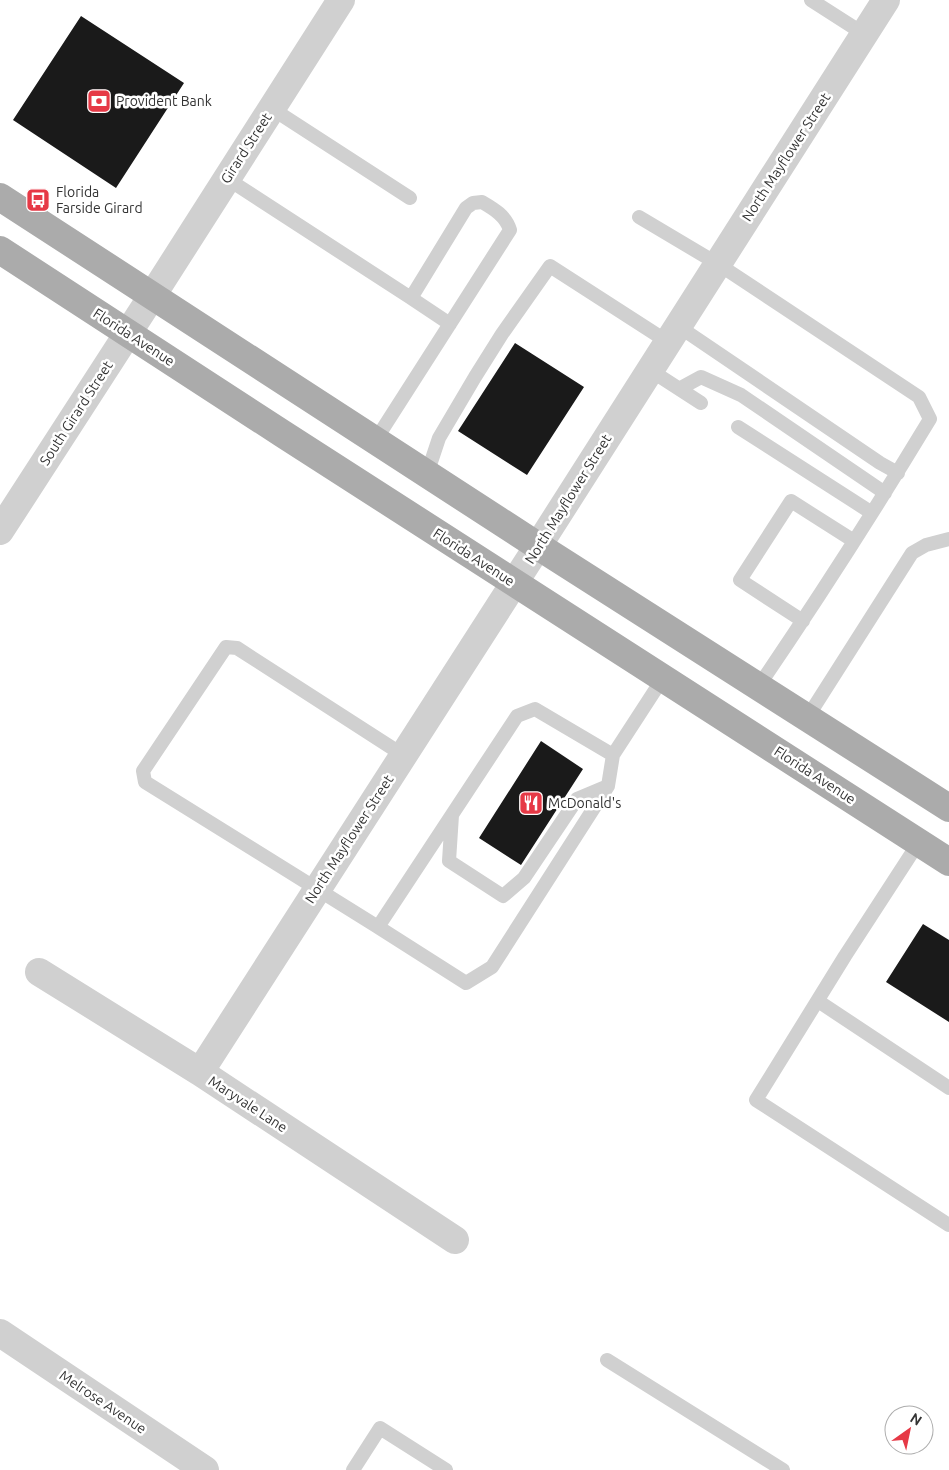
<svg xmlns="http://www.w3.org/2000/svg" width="949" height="1470" font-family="Ubuntu,sans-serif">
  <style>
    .building { fill: #1a1a1a }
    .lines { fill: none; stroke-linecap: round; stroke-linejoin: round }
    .service { stroke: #d0d0d0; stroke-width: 14 }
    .minor { stroke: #d0d0d0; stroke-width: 28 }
    .tertiary { stroke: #d0d0d0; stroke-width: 28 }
    .primary { stroke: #ababab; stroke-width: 28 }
    .labels { text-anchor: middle; stroke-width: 5; stroke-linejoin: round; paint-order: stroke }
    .poi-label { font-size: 14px; fill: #333; stroke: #fff; text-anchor: start }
    .street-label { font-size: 14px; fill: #333; stroke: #fff }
  </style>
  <rect width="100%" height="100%" fill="#fff"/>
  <path class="building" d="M81 16 184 83 116 188 13 120Z
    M515 343 584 387 527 475 458 431Z
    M541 741 583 769 521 865 479 838Z
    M923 924 949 940V1022L886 982Z"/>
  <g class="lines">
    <path class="service" d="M811 0 864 34
      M271 108 410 198
      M226 178 411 298 466 208 473 203 482 202C494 209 506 216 510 230L375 441
      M639 217 718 264 919 397 930 419C875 510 818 599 758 687
      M411 298 450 324
      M678 326 880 463 898 473
      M650 370 701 403
      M679 389 701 377 741 395 885 493
      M738 427 872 513
      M427 474 439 438 475 377 502 334 550 266 668 342
      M803 621 740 580 791 501 854 541
      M807 718 912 553 926 545 949 539
      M613 755 535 709 517 716 378 927 466 983 492 967 608 786 613 755 663 678
      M452 815 449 861 503 896 524 878 577 799 608 786
      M919 842 845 956 756 1100 949 1225
      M378 927 145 782 143 771 226 647 237 648 403 755
      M818 1001 949 1088
      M607 1360 783 1470
      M353 1470 380 1428 446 1470"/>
    <path class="minor" d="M152 296 341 0
      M39 972 200 1072 455 1240
      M200 1072 538 546 886 0
      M0 1333 205 1470"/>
    <path class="tertiary" d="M0 531 152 296"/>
    <path class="primary" d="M0 197 538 546 949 808
      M0 250 283 434 949 862"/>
  </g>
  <defs>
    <g id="bank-square" transform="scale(1.25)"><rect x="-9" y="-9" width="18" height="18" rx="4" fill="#e63946" stroke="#fff"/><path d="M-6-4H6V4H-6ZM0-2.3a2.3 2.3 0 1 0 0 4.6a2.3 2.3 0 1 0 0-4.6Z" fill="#fff"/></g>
    <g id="bus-square" transform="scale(1.25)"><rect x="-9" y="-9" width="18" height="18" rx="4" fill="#e63946" stroke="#fff"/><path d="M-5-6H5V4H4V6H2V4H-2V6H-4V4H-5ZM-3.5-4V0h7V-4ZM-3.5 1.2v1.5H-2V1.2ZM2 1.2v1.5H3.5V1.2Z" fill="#fff"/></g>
    <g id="restaurant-square" transform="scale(1.25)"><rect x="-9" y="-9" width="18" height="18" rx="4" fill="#e63946" stroke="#fff"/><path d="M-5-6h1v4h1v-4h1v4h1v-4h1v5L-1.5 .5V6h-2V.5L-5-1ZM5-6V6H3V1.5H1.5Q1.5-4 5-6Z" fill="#fff"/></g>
  </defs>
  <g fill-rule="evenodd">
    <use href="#bank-square" x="99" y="101"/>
    <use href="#bus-square" x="38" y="200"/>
    <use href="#restaurant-square" x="531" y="803"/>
  </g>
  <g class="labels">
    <g class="poi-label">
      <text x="116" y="106">Provident Bank</text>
      <text x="56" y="197">Florida<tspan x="56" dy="16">Farside Girard</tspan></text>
      <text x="548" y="808">McDonald's</text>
    </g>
    <g class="street-label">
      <text transform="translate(246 148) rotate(-57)" y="5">Girard Street</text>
      <text transform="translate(786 157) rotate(-57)" y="5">North Mayflower Street</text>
      <text transform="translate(134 337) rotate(33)" y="5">Florida Avenue</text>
      <text transform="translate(76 413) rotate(-57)" y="5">South Girard Street</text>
      <text transform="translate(568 499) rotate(-58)" y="5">North Mayflower Street</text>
      <text transform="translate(474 557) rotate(33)" y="5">Florida Avenue</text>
      <text transform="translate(815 775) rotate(33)" y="5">Florida Avenue</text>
      <text transform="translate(349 839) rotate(-57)" y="5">North Mayflower Street</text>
      <text transform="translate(248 1104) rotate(33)" y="5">Maryvale Lane</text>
      <text transform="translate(103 1402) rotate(34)" y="5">Melrose Avenue</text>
    </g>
  </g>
  <g transform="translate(909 1430) rotate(33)"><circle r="24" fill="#ffffff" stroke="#adadad"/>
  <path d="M0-4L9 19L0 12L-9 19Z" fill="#e63946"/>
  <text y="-8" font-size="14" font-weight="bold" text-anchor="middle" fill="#333333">N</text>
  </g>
</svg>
